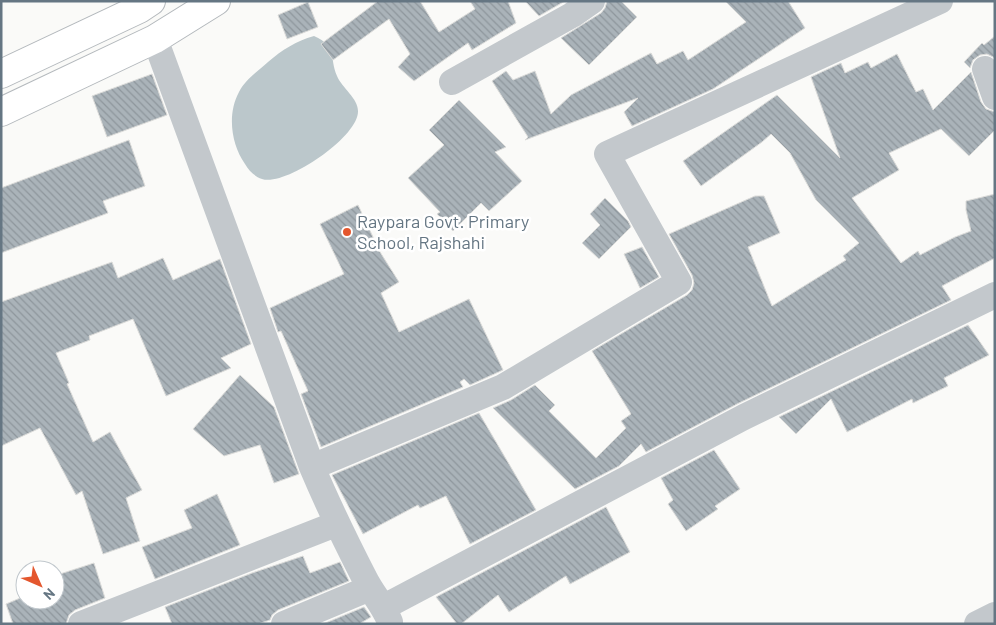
<svg xmlns="http://www.w3.org/2000/svg" width="996" height="625" font-family="Barlow,sans-serif">
  <style>
    .water { fill: #bbc7cb }
    .building { fill: url(#building-back-hatch); stroke: #dcdcda }
    .lines { fill: none; stroke-linecap: round; stroke-linejoin: round }
    .trunk-casing { stroke: #b4b9bd; stroke-width: 30 }
    .minor { stroke: #c3c8cc; stroke-width: 26 }
    .trunk { stroke: #fff; stroke-width: 28 }
    .poi-dot { fill: #e4572e; stroke: #fff; stroke-width: 2 }
    .labels { text-anchor: middle; stroke-width: 5; stroke-linejoin: round; paint-order: stroke }
    .poi-label { font-size: 18px; fill: #657683; stroke: #fff; text-anchor: start }
  </style>
  <defs>
    <pattern id="building-back-hatch" width="6" height="6" patternUnits="userSpaceOnUse" patternTransform="scale(1.25)"><rect width="6" height="6" fill="#aab3b9"/><path d="M-1 5l2 2M0 0l6 6M5-1l2 2" fill="none" stroke="#8e969c"/></pattern>
  </defs>
  <rect width="100%" height="100%" fill="#fafaf8"/>
  <path class="water" d="M314 36C338 47 329 57 337 76 342 88 358 98 358 111 359 137 285 187 262 179 254 176 249 171 245 164 231 144 227 114 239 92 245 80 258 71 268 62 282 50 296 41 314 36Z"/>
  <path class="building" d="M378 1H420L439 32 475 9 470 1H508L516 23 472 50 468 43 414 81 398 67 410 54 389 19 333 60 321 44Z
    M525 1H565L539 16Z
    M607 1H621L637 17 589 65 561 38 601 13 605 8Z
    M725 1H788L805 28 713 89 632 126 624 112 638 98 525 140 528 137 492 81 506 71 513 80 535 71 551 114 571 95 651 53 657 64 683 51 688 60 746 22Z
    M308 2 318 27 287 39 278 15Z
    M995 36V58L987 54 980 55 973 60 970 68 964 62 982 43 984 45Z
    M897 54 916 92 923 89 933 110 971 72 981 102 986 109 995 112V130L969 156 941 129 889 153 899 170 852 198 901 263 918 251 920 255 955 237 971 231 966 210V201L995 194V258L942 286 951 300 737 404 646 452 641 444 619 466 575 489 493 408 511 400 535 385 555 405 549 411 596 458 626 428 621 421 631 414 592 351 687 295 692 290 694 283 692 275 669 234 755 196H764L780 233 748 247 772 306 846 260 843 256 859 243 816 200 790 153 771 134 762 142 701 186 683 161 777 95 840 158 811 77 841 63 845 73 868 62 871 68Z
    M152 74 167 115 107 137 92 96Z
    M459 100 506 147 495 152 522 181 489 211 481 203 453 231 437 214 440 212 408 178 444 145 429 130Z
    M129 140 145 186 103 201 108 213 1 253V188Z
    M605 198 628 221 631 227 599 259 582 243 600 225 590 214Z
    M358 205 380 252 399 282 381 293 399 332 469 299 503 370 470 385 464 379 460 382 463 387 321 447 301 394 308 391 281 331 278 332 270 308 344 274 320 224Z
    M642 247 659 277 640 288 624 254Z
    M163 258 173 280 220 259 251 344 221 358 231 368 166 396 133 319 89 336 90 340 56 353 69 383 67 384 93 442 110 432 142 490 126 498 140 541 103 554 82 491 76 495 40 428 1 446V302L112 262 118 278Z
    M968 325 989 355 944 378 948 386 913 403 912 399 847 432 831 399 796 434 779 417Z
    M240 375 274 407 299 474 274 483 260 445 224 456 193 429Z
    M479 413 536 510 470 544 446 496 420 508 418 505 363 534 332 475Z
    M714 450 740 489 715 506 718 509 686 531 668 504 673 500 661 478Z
    M217 494 240 545 155 579 142 547 192 528 184 510Z
    M606 507 630 552 570 584 566 576 509 612 498 595 461 624H457L436 597Z
    M303 556 310 573 340 562 349 581 278 610 272 615 270 620 258 624H172L165 607 252 573Z
    M94 563 105 598 75 610 69 615 66 624H13L6 604 25 596V600H55V584L59 583 57 575Z
    M364 607 371 617 359 624H323Z"/>
  <g class="lines">
    <g class="trunk-casing">
      <path id="trunk" d="M1 74 139 9 151 1
        M1 112 155 39 216 1"/>
    </g>
    <path class="minor" d="M155 39 312 467C328 505 346 542 365 579 373 595 383 604 390 622
      M985 69 995 97
      M452 82 572 15 592 1
      M312 467 503 387 679 282 607 154 940 1
      M384 607 744 417 995 295
      M81 624 336 524
      M284 624 370 588
      M977 624 995 615"/>
    <use href="#trunk" class="trunk"/>
  </g>
  <circle class="poi-dot" cx="347" cy="232" r="5"/>
  <g class="labels">
    <g class="poi-label">
      <text x="357" y="228">Raypara Govt. Primary<tspan x="357" dy="21">School, Rajshahi</tspan></text>
    </g>
  </g>
  <rect width="996" height="625" fill="none" stroke="#657683" stroke-width="5"/>
  <g transform="translate(40 585) rotate(135)"><circle r="24" fill="#ffffff" stroke="#c1c8cd"/>
  <path d="M0-4L9 19L0 12L-9 19Z" fill="#e4572e"/>
  <text y="-8" font-size="14" font-weight="bold" text-anchor="middle" fill="#657683">N</text>
  </g>
</svg>
